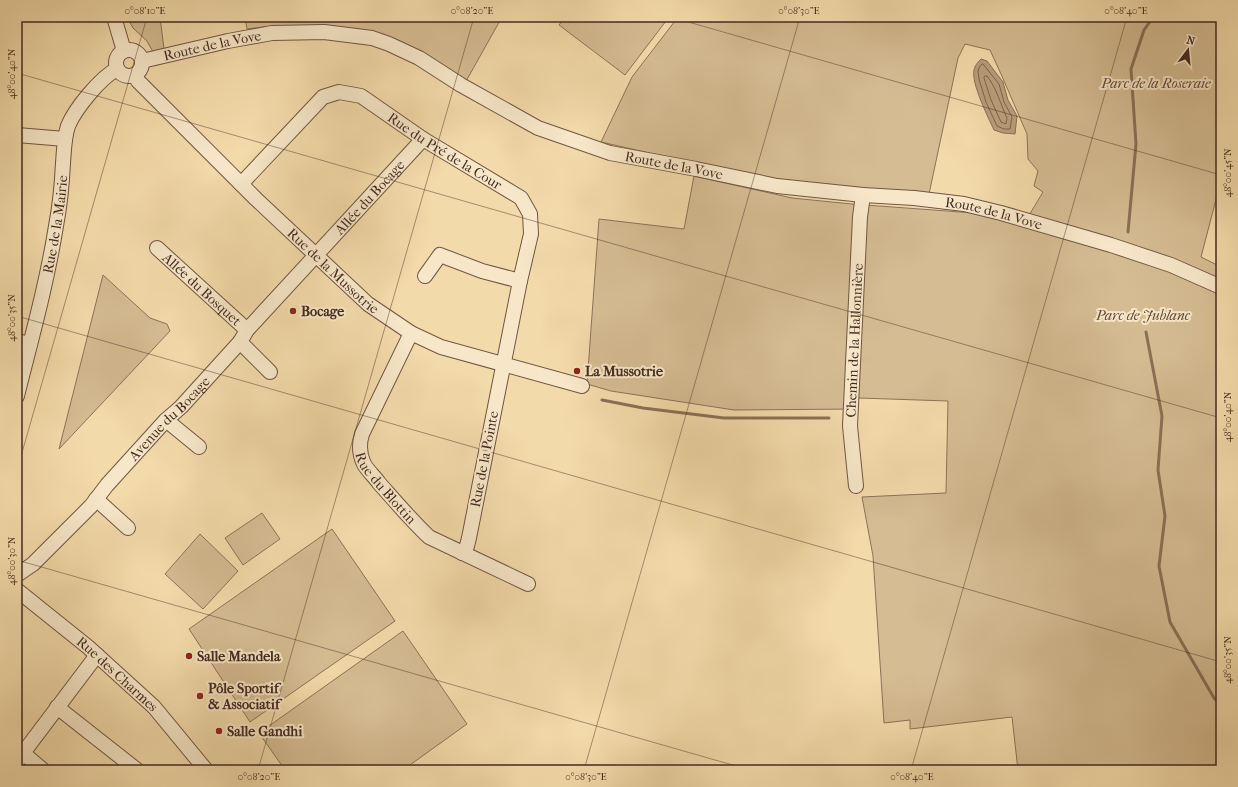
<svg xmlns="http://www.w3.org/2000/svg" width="1238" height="787" font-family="'IM FELL French Canon',serif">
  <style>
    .green { fill: #d5bc92; stroke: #8c7358 }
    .water { fill: #b89e7b; stroke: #8a7056 }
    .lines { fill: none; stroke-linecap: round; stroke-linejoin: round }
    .shore { stroke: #7e644d; stroke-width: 1 }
    .stream { stroke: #8a7056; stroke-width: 3 }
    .minor-casing { stroke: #705642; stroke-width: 16 }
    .minor { stroke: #f7e7c8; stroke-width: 14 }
    .ticks { fill: none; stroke: #442a1f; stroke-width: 1; stroke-opacity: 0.45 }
    .poi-dot { fill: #8f2418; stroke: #f7e7c8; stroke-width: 1.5 }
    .labels { text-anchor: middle; stroke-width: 4; stroke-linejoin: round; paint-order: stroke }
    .street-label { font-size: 14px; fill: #442a1f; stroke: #f7e7c8 }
    .park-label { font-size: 14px; font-style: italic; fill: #614736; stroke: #f7e7c8 }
    .poi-label { font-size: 14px; font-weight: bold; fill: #442a1f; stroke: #f7e7c8; text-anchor: start }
    .neatline { fill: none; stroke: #442a1f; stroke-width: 1.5 }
    .ticks-label { font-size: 10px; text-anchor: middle; fill: #442a1f }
  </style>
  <rect width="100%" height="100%" fill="#f3daaa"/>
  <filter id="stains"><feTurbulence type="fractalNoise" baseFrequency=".005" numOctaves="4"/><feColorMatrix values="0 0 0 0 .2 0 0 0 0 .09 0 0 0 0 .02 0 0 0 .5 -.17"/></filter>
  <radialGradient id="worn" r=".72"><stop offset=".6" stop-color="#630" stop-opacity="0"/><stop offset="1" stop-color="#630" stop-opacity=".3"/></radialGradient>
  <path class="green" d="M127 17H160L164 49 153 52 147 41 133 28Z
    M245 17H502L465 83 411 50 316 28 263 27 247 29Z
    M565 17H669L625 75 559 25Z
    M678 17H1221V172L1219 188 1201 257 1221 267V770H1018L1012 717 910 729V720L884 723 873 556 862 497 946 493 948 401 859 398 855 409 734 410 611 391 587 384 599 219 684 229 694 176 792 198 852 204 1028 217 1043 192 1034 186 1038 171 1028 159 1027 134 1001 74 990 50 965 44 958 58 929 194 780 181 724 170 601 142 632 77Z
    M103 275 150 318 167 324 170 331 59 449Z
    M262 513 280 539 243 565 225 538Z
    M332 529 395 621 250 722 189 629Z
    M200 534 238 571 203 609 165 574Z
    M403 631 467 724 403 770H285L259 733Z"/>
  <path class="water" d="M981 59 987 61 1003 82 1008 100 1017 116 1015 134 1003 133 994 130C988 117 971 83 974 70 975 65 978 62 981 59Z"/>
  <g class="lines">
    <path class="shore" d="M983 64 999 84 1004 102 1012 117 1010 129H1004L997 126 986 102 979 79 978 71 980 66Z
      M985 76H987C997 89 1000 103 1007 118L1006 124 1001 122 991 100 984 78Z"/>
    <path class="stream" d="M1128 232 1136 144 1131 69 1144 30 1153 17
      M1146 332 1162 416 1158 470 1165 516 1159 566 1170 622 1214 698 1221 705
      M602 400 643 408 724 418H829"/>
    <g class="minor-casing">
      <g id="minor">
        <path d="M114 17 124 51"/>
        <circle cx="129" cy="63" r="13"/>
        <path id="s1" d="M142 61 228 41 272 33 324 32 372 38 389 44 419 58 461 85 538 128 610 153 696 169 777 186 863 195 914 198 964 204 1001 213 1111 245 1171 265 1221 287"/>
        <path id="s2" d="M135 75 138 81 256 199 368 304 411 333 441 347 582 386"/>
        <path d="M17 135 65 139"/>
        <path id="s3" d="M241 184 323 97 339 92 361 96 423 139 521 198 530 214 531 234 520 281 469 538 467 546 462 553"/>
        <path id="s4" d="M157 248 247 330"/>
        <path d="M425 276 440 255 482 271 520 281"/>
        <path id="s5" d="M411 333 362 434C359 444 359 454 364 464 367 470 375 477 379 483 395 501 411 520 429 537L528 584"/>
        <path d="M17 341 30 344"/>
        <path d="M240 342 270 372"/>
        <path id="s6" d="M17 396C31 340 47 283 56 226 60 205 62 184 63 163 64 151 64 138 68 126 75 109 100 78 117 69"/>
        <path d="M166 420 199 447"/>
        <path id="s7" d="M856 486 850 426 860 217 863 195"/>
        <path d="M96 499 128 528"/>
        <path id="s8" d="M17 575 33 564 91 506 107 485 166 420 181 407 240 342 247 330 423 139"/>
        <path id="s9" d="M17 590 88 647 154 707 206 770"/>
        <path d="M57 707 137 770"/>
        <path d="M23 753 43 770"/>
        <path d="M17 761 97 655"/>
      </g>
    </g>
    <use href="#minor" class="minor"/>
  </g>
  <path class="ticks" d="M671 17 1221 175M17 73 1221 418M17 316 1221 662M17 470 147 17M17 560 750 770M258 770 474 17M584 770 800 17M911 770 1127 17"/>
  <g class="poi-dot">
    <circle cx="293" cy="311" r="4"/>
    <circle cx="577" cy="371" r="4"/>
    <circle cx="189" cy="656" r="4"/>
    <circle cx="200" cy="696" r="4"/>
    <circle cx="219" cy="731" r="4"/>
  </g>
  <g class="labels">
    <g class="street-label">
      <text dy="5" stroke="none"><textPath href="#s1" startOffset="72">Route de la Vove</textPath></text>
      <text dy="5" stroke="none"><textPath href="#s3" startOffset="259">Rue du Pré de la Cour</textPath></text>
      <text dy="5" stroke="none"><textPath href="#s1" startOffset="564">Route de la Vove</textPath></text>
      <text dy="5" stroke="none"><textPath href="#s8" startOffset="518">Allée du Bocage</textPath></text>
      <text dy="5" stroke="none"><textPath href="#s1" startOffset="888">Route de la Vove</textPath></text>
      <text dy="5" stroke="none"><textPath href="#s6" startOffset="176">Rue de la Mairie</textPath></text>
      <text dy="5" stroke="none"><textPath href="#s2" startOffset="279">Rue de la Mussotrie</textPath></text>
      <text dy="5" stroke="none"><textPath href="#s4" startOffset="61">Allée du Bosquet</textPath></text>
      <text dy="5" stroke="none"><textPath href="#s7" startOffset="146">Chemin de la Hallonnière</textPath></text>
      <text dy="5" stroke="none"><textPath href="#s8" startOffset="219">Avenue du Bocage</textPath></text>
      <text transform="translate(484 459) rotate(-79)" y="5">Rue de la Pointe</text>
      <text dy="5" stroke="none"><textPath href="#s5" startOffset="175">Rue du Blottin</textPath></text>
      <text dy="5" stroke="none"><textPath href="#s9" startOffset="131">Rue des Charmes</textPath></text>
    </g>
    <g class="park-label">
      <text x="1156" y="88">Parc de la Roseraie</text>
      <text x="1143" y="320">Parc de Jublanc</text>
    </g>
    <g class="poi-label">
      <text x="301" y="316">Bocage</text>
      <text x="585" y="376">La Mussotrie</text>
      <text x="197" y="661">Salle Mandela</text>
      <text x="208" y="693">Pôle Sportif<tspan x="208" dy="16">&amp; Associatif</tspan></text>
      <text x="227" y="736">Salle Gandhi</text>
    </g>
  </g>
  <rect width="1238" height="787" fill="none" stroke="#f3daaa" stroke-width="44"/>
  <g transform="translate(1188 50) rotate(16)" stroke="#f7e7c8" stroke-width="3" paint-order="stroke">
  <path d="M0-3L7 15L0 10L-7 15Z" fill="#442a1f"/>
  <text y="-6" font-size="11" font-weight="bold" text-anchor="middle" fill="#442a1f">N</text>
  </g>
  <rect x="22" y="22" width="1194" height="743" class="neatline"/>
  <g class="ticks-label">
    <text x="145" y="14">0°08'10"E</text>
    <text x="472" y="14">0°08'20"E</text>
    <text x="799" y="14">0°08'30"E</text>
    <text x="1126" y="14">0°08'40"E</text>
    <text transform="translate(11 74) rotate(-90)" y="4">48°00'40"N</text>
    <text transform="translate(1227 173) rotate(-90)" y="4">48°00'45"N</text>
    <text transform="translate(11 318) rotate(-90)" y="4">48°00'35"N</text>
    <text transform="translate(1227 417) rotate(-90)" y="4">48°00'40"N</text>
    <text transform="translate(11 561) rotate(-90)" y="4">48°00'30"N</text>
    <text transform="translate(1227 660) rotate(-90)" y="4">48°00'35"N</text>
    <text x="259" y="780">0°08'20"E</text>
    <text x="586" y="780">0°08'30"E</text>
    <text x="912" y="780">0°08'40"E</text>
  </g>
  <rect width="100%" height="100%" filter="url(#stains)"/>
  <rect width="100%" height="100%" fill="url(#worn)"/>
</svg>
